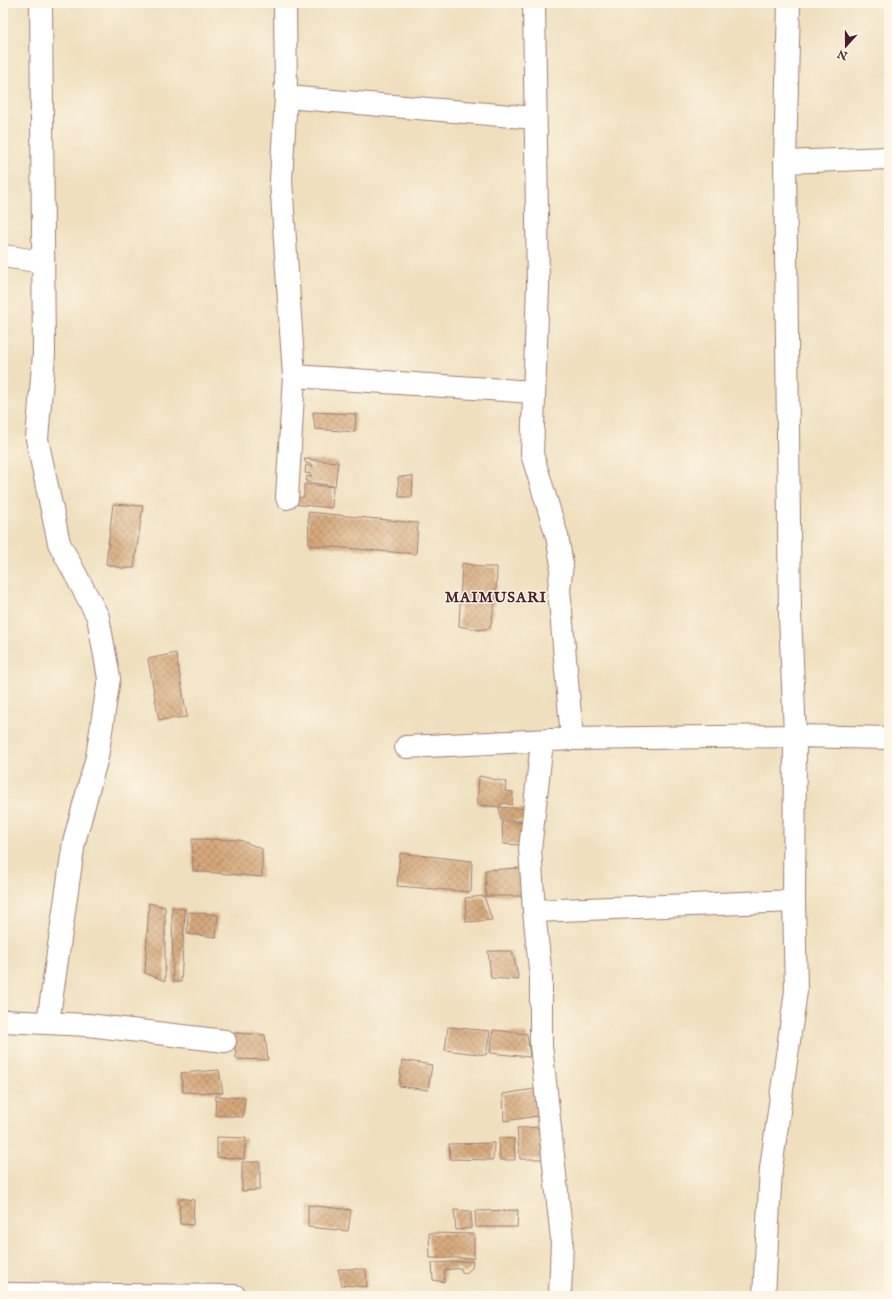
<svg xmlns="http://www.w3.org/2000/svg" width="892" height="1299" font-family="'IM FELL English',serif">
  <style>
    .building { fill: url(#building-cross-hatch) }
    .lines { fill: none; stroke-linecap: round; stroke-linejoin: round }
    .minor-casing { stroke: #9c7f74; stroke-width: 24 }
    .minor { stroke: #fff; stroke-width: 22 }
    .labels { text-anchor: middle; stroke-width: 3; stroke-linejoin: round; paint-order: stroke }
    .district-label { font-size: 15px; font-weight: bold; letter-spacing: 1px; fill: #4a1f2b; stroke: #fcf5e5 }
  </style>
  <defs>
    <pattern id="building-cross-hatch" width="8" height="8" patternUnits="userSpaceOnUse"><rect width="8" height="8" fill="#d6a97b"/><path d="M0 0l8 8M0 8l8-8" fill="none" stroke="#b08965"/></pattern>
  </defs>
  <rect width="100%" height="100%" fill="#fcf5e5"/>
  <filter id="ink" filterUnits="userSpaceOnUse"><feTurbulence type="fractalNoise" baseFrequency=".025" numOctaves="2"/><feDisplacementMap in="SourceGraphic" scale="8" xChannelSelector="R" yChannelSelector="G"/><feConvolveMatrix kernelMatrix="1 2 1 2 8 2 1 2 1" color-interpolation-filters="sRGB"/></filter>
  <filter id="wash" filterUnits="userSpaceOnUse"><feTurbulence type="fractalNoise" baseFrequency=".012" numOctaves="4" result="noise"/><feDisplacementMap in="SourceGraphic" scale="16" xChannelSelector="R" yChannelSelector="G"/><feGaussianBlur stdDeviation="0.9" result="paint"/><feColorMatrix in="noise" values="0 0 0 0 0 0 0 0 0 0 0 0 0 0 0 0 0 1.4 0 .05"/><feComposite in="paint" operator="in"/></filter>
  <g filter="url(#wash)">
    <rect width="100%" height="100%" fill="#efdfbe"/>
    <g id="blocks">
      <path class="building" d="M313 412 356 414 355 432 315 429Z
        M304 459 338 462 335 486 306 482 307 476 311 477V474L305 473 306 465 312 467 313 465 306 463Z
        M413 476 412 497H399L398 477Z
        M304 484 333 487 332 508 292 504 294 498 304 497Z
        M113 504 143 506 134 568H121L106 564Z
        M308 512 418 523 416 554 309 545Z
        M462 563 482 567H497L496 597 490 628 478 630 459 626Z
        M176 653 187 717 159 720 148 659Z
        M479 776 506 782 505 791 513 792 512 805 503 803 499 807 477 805Z
        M499 807 526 809 523 821 501 820Z
        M502 822 524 823 522 845 503 844Z
        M192 839 240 840 262 849V877L193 871Z
        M400 853 472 861 471 892 397 886Z
        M521 868 523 896H486L485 870Z
        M484 896 492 920 466 922 465 898Z
        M149 903 165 907V981L145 973Z
        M172 907 185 909 181 982H173Z
        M188 912 218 915 216 937 187 934Z
        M488 951H512L519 980 491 978Z
        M448 1027 490 1031 486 1055 445 1050Z
        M493 1030 527 1034 530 1057 490 1053Z
        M234 1033 265 1035 268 1060 236 1059Z
        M402 1060 432 1065 428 1090 399 1086Z
        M219 1070 223 1093 183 1092 181 1073Z
        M534 1089 538 1116 504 1121 503 1094Z
        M216 1096 245 1098 243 1117 215 1115Z
        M544 1127V1159H520L517 1128Z
        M217 1137 246 1138 244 1159 217 1157Z
        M499 1138 514 1139 515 1160H500Z
        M494 1143 493 1160 450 1159 449 1144Z
        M242 1162H260V1190L242 1191Z
        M179 1198 194 1200 193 1225 180 1224Z
        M308 1205 351 1210 348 1231 308 1227Z
        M454 1210 471 1211V1228L456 1230Z
        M518 1210 517 1227H476L475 1211Z
        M429 1233 474 1234V1258H430Z
        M473 1261 472 1268 466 1273 462 1272 461 1268 445 1270 444 1282 433 1280 432 1263Z
        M338 1269H366L367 1287 342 1285Z"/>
    </g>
  </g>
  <g filter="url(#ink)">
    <use href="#blocks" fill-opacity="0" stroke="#9c7f74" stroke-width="1"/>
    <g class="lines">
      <g class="minor-casing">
        <path id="minor" d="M41 3 44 354 37 439 59 543 98 617 109 678 97 757 74 842 48 1022
          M285 3 286 97 281 180 294 376 287 498
          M534 3 538 286 532 454 557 536 562 565 559 589 572 739
          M286 97 535 118
          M785 162 889 158
          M3 256 43 262
          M294 376 533 392
          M542 742 530 849 534 911 541 978V1045L562 1239 560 1296
          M406 747 572 739 795 736 889 738
          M534 911 794 901
          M3 1021 88 1025 225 1041
          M3 1294 235 1296
          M764 1296 771 1168 796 991 794 901 795 736 790 614 785 162 789 3"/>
      </g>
      <use href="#minor" class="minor"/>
    </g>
  </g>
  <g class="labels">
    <g class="district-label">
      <text x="496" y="602">MAIMUSARI</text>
    </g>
  </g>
  <rect width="892" height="1299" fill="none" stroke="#fcf5e5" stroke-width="16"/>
  <g transform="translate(846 46) rotate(201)" stroke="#fcf5e5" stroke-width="3" paint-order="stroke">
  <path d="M0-3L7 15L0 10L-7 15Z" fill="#4a1f2b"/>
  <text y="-6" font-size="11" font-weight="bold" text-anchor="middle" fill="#4a1f2b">N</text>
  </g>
</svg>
